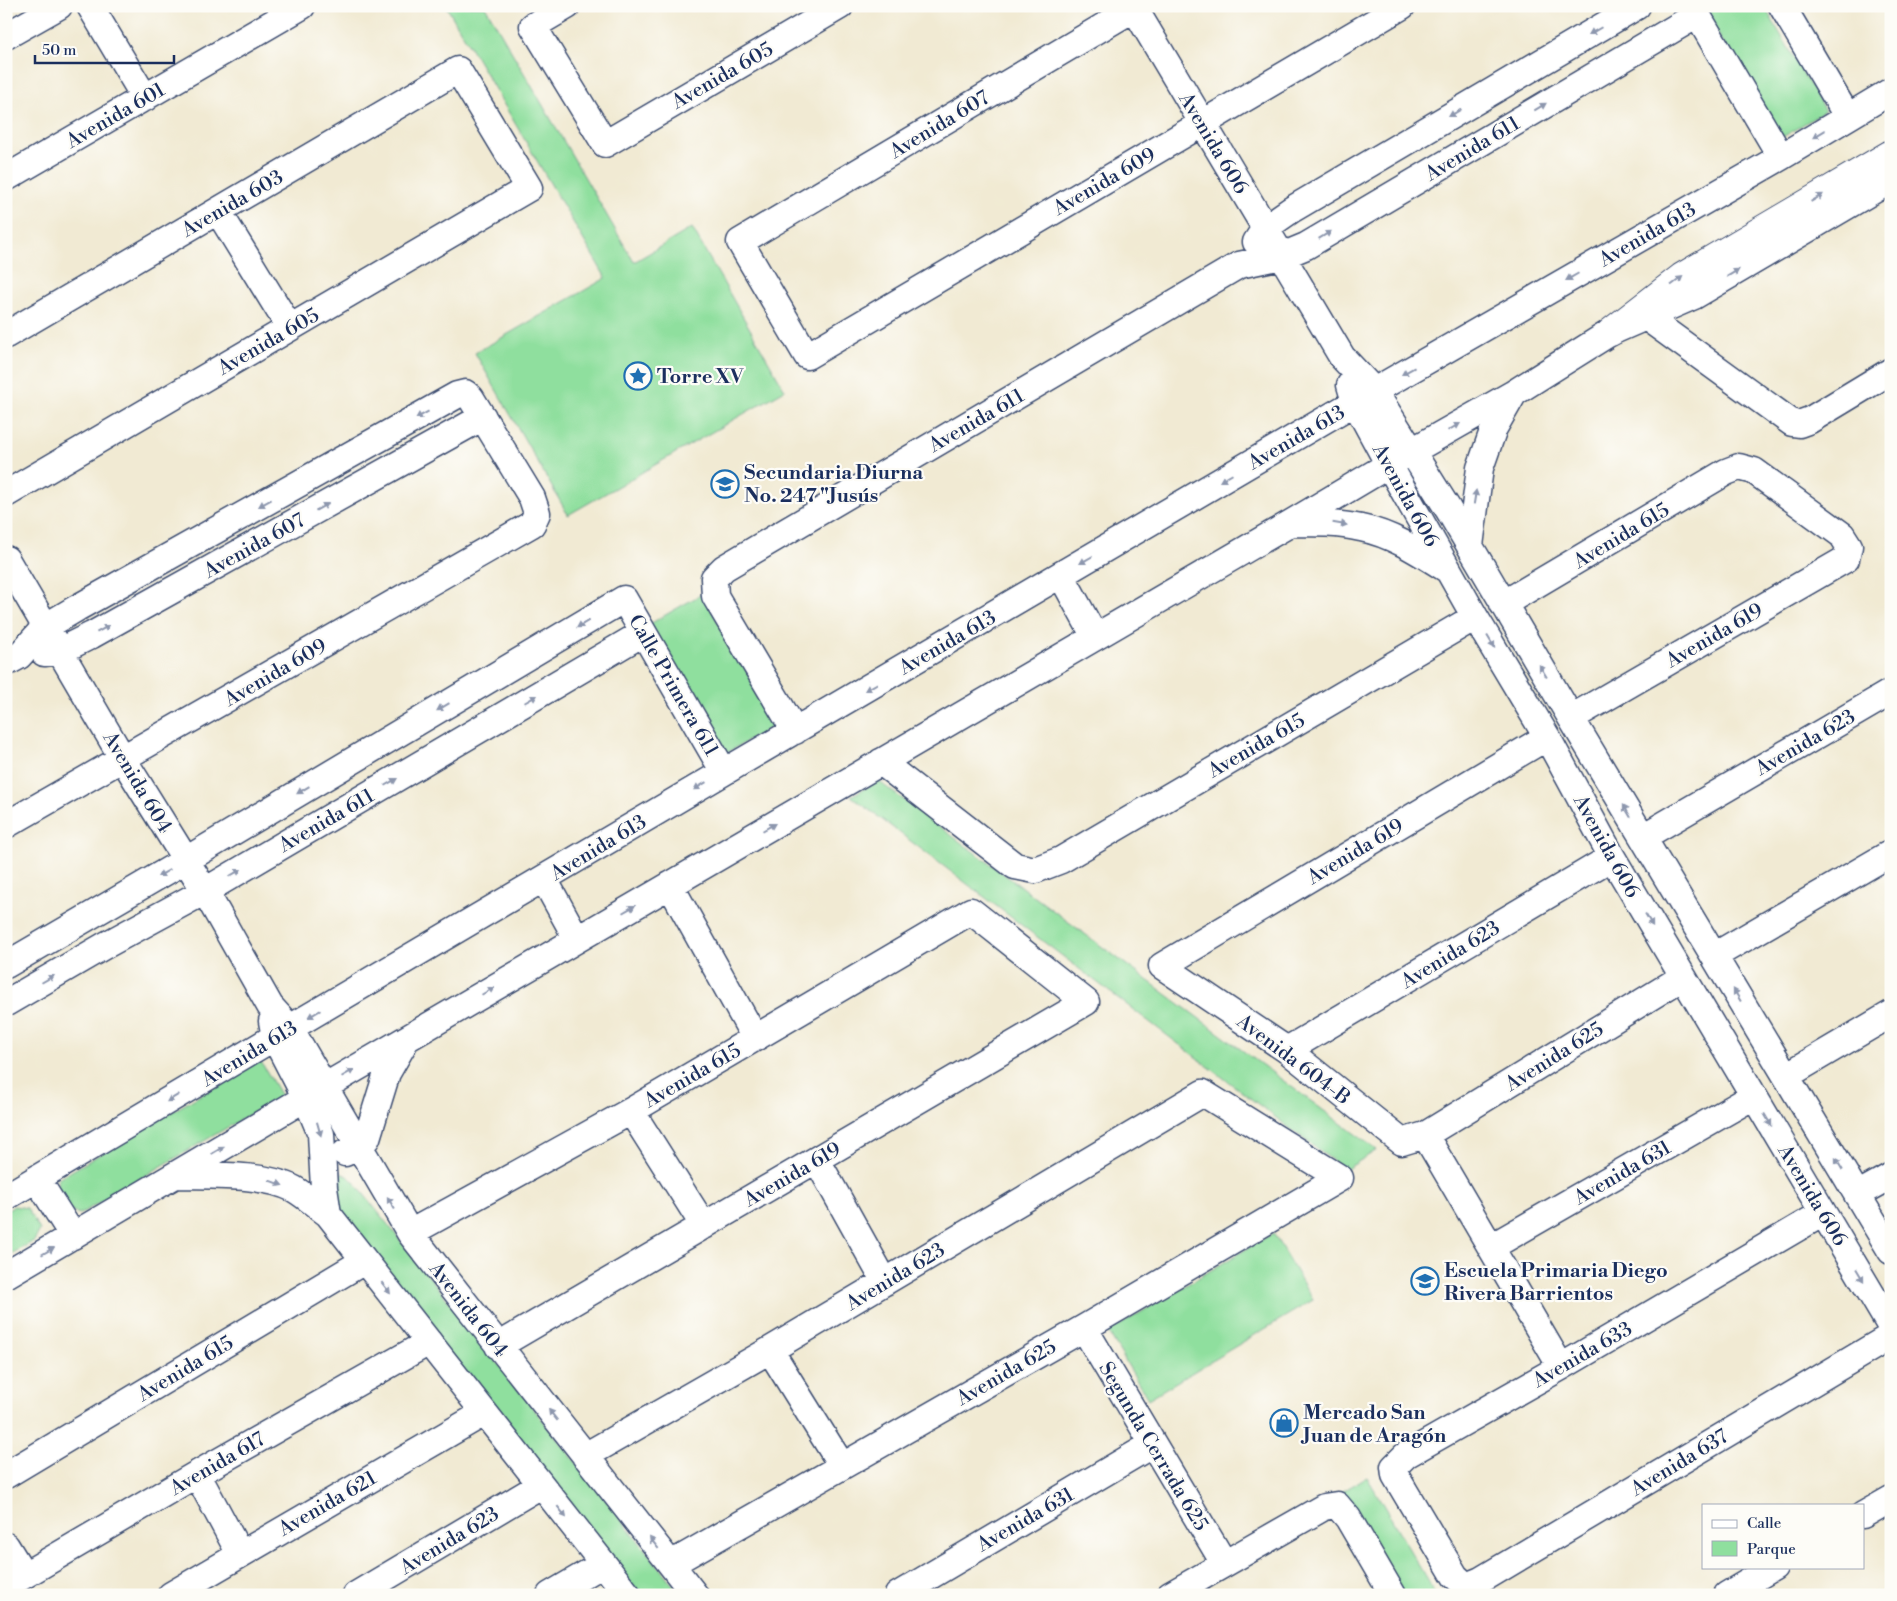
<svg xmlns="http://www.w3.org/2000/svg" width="1897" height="1601" font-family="'Libre Bodoni',serif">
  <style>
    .green { fill: #8fdf9e; stroke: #55877e }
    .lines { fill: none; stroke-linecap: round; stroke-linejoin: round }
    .minor-casing { stroke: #3b4b70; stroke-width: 29 }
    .highway-casing { stroke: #3b4b70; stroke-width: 30 }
    .minor { stroke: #fff; stroke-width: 26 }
    .highway { stroke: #fff; stroke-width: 28 }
    .oneway { fill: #8d97ae }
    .labels { text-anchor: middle; stroke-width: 4.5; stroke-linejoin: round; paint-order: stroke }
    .street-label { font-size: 20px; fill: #1b2f5e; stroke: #fdfcf7 }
    .poi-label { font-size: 20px; font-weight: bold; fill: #1b2f5e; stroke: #fdfcf7; text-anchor: start }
  </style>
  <rect width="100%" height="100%" fill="#fdfcf7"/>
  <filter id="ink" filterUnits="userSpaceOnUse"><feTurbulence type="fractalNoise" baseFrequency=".02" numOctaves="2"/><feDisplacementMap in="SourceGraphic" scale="10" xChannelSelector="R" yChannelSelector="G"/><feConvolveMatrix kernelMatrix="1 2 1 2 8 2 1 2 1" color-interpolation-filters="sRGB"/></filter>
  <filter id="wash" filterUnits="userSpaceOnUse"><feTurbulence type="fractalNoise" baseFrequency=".0096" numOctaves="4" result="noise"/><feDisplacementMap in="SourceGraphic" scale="20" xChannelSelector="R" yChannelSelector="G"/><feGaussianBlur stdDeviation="1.12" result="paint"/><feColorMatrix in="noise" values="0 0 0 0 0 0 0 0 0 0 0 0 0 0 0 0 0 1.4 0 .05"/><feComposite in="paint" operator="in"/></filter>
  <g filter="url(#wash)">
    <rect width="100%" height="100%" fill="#f1ead3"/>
    <path class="green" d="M446 6H485L634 262 692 228 785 390 568 515 475 353 606 278Z
      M1700 6H1764L1825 111 1781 138Z
      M702 594 777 724 723 755 648 625Z
      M878 781 1377 1150 1345 1170 851 796Z
      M260 1060 281 1096 80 1214 72 1212 57 1186 58 1179Z
      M340 1173 348 1176 355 1183 681 1595H638L332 1208V1174Z
      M14 1206 27 1208 40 1230 34 1241 6 1257V1211Z
      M1273 1233 1313 1300 1148 1399 1108 1332Z
      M1367 1477 1436 1595H1397L1338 1494Z"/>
  </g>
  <g filter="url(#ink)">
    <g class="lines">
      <g class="minor-casing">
        <path id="minor" d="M90 6 145 98
          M567 6 533 26 605 144 840 6
          M1133 6 1342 357 1374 391 1448 509 1571 718 1891 1251
          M1138 6 740 242 807 356 1402 6
          M1692 6 1781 157
          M1782 6 1847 116
          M6 36 59 6
          M6 178 302 6
          M218 211 290 328
          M1256 242 1265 228 1291 210 1637 6
          M1646 317 1792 423 1799 424 1810 420 1891 371
          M6 335 458 70 529 188 6 494
          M1350 385 1355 402 1389 465 1475 617 1547 737 1612 857 1891 1327
          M1292 523C1316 523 1338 523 1361 528 1392 534 1421 553 1448 570
          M1470 546 1480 468 1494 428 1514 393
          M6 559 123 759 205 891 270 1006 290 1028 410 1233 695 1595
          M1061 575 1095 637
          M1503 604 1726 472 1739 467 1754 471 1842 535 1849 546 1846 559 1571 718
          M44 653 60 651 92 635 483 417
          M6 663 19 656 45 627 77 608 457 395 465 393 471 398 532 498 537 513 532 524 6 825
          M795 731 715 596 714 578 724 568 1239 265 1282 256 1306 246 1697 15
          M1547 737 1162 966 1287 1050 1402 1142 1425 1135 1683 977
          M881 762 1015 866 1035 870 1061 860 1475 617
          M1643 837 1891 692
          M544 879 577 939
          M670 885 755 1038
          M1714 956 1891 853
          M6 965 186 860 624 599 724 772
          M6 1003 104 946 205 891 643 633
          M272 1021 275 1038 306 1098 321 1134 324 1188 328 1214 628 1595
          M1287 1050 1612 857
          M1786 1076 1891 1014
          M631 1111 704 1226
          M1425 1135 1561 1367
          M345 1153 358 1147 367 1138 387 1073 406 1040
          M817 1160 885 1282
          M176 1175C210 1176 264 1173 294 1189 306 1196 317 1206 328 1214
          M37 1179 73 1236
          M1857 1195 1891 1176
          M6 1197 290 1028 724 772 1374 391 1781 157 1891 91
          M1823 1213 1561 1367 1406 1455 1394 1467 1395 1475 1455 1576 1466 1586 1481 1580 1891 1336
          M410 1233 631 1111 971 911 1086 1002 498 1346
          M1491 1247 1754 1096
          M6 1275 324 1087 1291 523 1412 451 1514 393 1611 332 1694 296 1891 180
          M1084 1328 1224 1563
          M770 1350 842 1466
          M585 1456 770 1350 1203 1093 1340 1178 1084 1328 671 1564
          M197 1474 240 1554
          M6 1475 364 1261
          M1863 1515 1891 1499
          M6 1546 24 1575
          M6 1586 197 1474 429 1342
          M171 1595 484 1413
          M356 1595 541 1485
          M550 1595 603 1564
          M898 1595 1153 1444
          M1170 1595 1324 1507 1337 1505 1348 1518 1393 1595
          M1727 1595 1774 1567"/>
      </g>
      <g class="highway-casing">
        <path id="highway" d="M1611 332 1682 277 1891 154"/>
      </g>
      <use href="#minor" class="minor"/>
      <use href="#highway" class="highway"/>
    </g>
    <defs><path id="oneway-solid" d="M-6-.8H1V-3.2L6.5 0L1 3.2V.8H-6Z" transform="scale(1.25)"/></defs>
    <g class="oneway">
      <use href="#oneway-solid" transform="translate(1595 31) rotate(150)"/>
      <use href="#oneway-solid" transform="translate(1540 107) rotate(-31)"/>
      <use href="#oneway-solid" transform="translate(1455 113) rotate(150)"/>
      <use href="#oneway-solid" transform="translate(1819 134) rotate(149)"/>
      <use href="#oneway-solid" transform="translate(1817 198) rotate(-31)"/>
      <use href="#oneway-solid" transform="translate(1325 235) rotate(-31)"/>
      <use href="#oneway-solid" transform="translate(1733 273) rotate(-31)"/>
      <use href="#oneway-solid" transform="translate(1572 277) rotate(150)"/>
      <use href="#oneway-solid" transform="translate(1677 281) rotate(-37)"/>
      <use href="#oneway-solid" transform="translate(1408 371) rotate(151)"/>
      <use href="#oneway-solid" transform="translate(422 415) rotate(151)"/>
      <use href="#oneway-solid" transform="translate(1454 427) rotate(-30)"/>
      <use href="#oneway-solid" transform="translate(1226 478) rotate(150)"/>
      <use href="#oneway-solid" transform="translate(1475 497) rotate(-81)"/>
      <use href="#oneway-solid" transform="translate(265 503) rotate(151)"/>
      <use href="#oneway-solid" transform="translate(322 507) rotate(-29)"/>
      <use href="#oneway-solid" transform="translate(1340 524) rotate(9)"/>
      <use href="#oneway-solid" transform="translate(1086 560) rotate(150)"/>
      <use href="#oneway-solid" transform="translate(583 624) rotate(149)"/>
      <use href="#oneway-solid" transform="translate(103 629) rotate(-29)"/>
      <use href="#oneway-solid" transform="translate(1491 642) rotate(59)"/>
      <use href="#oneway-solid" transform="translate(1543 671) rotate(-121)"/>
      <use href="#oneway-solid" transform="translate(871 687) rotate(150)"/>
      <use href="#oneway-solid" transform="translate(531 699) rotate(-30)"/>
      <use href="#oneway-solid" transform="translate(443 707) rotate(149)"/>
      <use href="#oneway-solid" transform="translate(391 782) rotate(-30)"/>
      <use href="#oneway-solid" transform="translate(700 786) rotate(149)"/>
      <use href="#oneway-solid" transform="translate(303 790) rotate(149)"/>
      <use href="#oneway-solid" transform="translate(1627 811) rotate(-121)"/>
      <use href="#oneway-solid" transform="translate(769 827) rotate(-30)"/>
      <use href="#oneway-solid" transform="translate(164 873) rotate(150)"/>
      <use href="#oneway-solid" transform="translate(235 873) rotate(-30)"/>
      <use href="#oneway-solid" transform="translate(629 909) rotate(-30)"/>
      <use href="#oneway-solid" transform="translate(1649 920) rotate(59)"/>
      <use href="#oneway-solid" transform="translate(48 979) rotate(-30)"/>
      <use href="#oneway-solid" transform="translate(488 991) rotate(-30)"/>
      <use href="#oneway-solid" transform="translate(1737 995) rotate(-121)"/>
      <use href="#oneway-solid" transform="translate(314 1014) rotate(150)"/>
      <use href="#oneway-solid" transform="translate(348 1073) rotate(-30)"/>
      <use href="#oneway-solid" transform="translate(173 1098) rotate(149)"/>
      <use href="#oneway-solid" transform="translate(1768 1120) rotate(59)"/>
      <use href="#oneway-solid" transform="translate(319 1129) rotate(74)"/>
      <use href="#oneway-solid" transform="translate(218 1150) rotate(-31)"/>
      <use href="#oneway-solid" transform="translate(1839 1164) rotate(-121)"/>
      <use href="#oneway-solid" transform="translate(276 1183) rotate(20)"/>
      <use href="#oneway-solid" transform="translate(391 1203) rotate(-121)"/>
      <use href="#oneway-solid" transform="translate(48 1251) rotate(-30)"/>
      <use href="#oneway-solid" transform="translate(1860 1275) rotate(59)"/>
      <use href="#oneway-solid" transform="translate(386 1288) rotate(52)"/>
      <use href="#oneway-solid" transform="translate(553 1415) rotate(-128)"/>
      <use href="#oneway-solid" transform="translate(562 1512) rotate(52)"/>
      <use href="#oneway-solid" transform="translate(654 1543) rotate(-128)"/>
    </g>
  </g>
  <defs>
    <g id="sight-ring" transform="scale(1.4375)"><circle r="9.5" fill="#fdfcf7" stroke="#1f6fb2" stroke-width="1.5"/><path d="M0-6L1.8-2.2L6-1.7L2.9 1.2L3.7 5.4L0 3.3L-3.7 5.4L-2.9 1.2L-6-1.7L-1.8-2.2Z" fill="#1f6fb2"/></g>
    <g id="school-ring" transform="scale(1.4375)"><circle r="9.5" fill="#fdfcf7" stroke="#1f6fb2" stroke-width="1.5"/><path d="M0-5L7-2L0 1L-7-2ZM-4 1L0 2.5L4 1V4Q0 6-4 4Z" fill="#1f6fb2"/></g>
    <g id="shop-ring" transform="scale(1.4375)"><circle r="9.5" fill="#fdfcf7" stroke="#1f6fb2" stroke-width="1.5"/><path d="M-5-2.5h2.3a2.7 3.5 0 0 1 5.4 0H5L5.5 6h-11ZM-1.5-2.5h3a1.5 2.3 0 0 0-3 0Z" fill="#1f6fb2"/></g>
  </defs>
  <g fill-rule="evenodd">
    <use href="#sight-ring" x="638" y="376"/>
    <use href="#school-ring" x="725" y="484"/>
    <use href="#school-ring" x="1425" y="1281"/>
    <use href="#shop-ring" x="1284" y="1423"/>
  </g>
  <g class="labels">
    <g class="street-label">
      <text transform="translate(722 75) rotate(-30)" y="7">Avenida 605</text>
      <text transform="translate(115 115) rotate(-30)" y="7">Avenida 601</text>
      <text transform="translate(939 124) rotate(-31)" y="7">Avenida 607</text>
      <text transform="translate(1214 143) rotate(59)" y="7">Avenida 606</text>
      <text transform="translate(1472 148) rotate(-31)" y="7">Avenida 611</text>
      <text transform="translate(1104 181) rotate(-30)" y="7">Avenida 609</text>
      <text transform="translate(232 203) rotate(-30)" y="7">Avenida 603</text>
      <text transform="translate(1647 234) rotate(-30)" y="7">Avenida 613</text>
      <text transform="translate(268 341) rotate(-30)" y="7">Avenida 605</text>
      <text transform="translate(976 420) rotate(-30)" y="7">Avenida 611</text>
      <text transform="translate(1296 437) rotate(-30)" y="7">Avenida 613</text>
      <text transform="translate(1406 495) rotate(61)" y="7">Avenida 606</text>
      <text transform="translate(1621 535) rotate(-31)" y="7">Avenida 615</text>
      <text transform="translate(254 545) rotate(-29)" y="7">Avenida 607</text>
      <text transform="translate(1714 635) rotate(-30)" y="7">Avenida 619</text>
      <text transform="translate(947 642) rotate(-30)" y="7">Avenida 613</text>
      <text transform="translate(275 672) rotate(-30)" y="7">Avenida 609</text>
      <text transform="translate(674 685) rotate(60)" y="7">Calle Primera 611</text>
      <text transform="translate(1805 742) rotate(-30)" y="7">Avenida 623</text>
      <text transform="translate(1256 745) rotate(-30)" y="7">Avenida 615</text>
      <text transform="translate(138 782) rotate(59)" y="7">Avenida 604</text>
      <text transform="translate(326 820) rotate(-30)" y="7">Avenida 611</text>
      <text transform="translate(1607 846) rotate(61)" y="7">Avenida 606</text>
      <text transform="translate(598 847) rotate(-31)" y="7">Avenida 613</text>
      <text transform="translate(1355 851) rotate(-31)" y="7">Avenida 619</text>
      <text transform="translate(1450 954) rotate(-31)" y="7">Avenida 623</text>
      <text transform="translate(249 1053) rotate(-31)" y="7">Avenida 613</text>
      <text transform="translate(1554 1056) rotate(-32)" y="7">Avenida 625</text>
      <text transform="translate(1294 1059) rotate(37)" y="7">Avenida 604-B</text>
      <text transform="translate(692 1075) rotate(-30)" y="7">Avenida 615</text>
      <text transform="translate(1622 1172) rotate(-30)" y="7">Avenida 631</text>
      <text transform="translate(792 1174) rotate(-30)" y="7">Avenida 619</text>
      <text transform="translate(1813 1195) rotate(59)" y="7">Avenida 606</text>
      <text transform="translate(895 1276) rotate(-31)" y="7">Avenida 623</text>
      <text transform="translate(469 1309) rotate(52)" y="7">Avenida 604</text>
      <text transform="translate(1582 1354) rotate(-30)" y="7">Avenida 633</text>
      <text transform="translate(185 1368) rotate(-31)" y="7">Avenida 615</text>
      <text transform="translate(1006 1372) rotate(-30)" y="7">Avenida 625</text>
      <text transform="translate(1154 1446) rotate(59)" y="7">Segunda Cerrada 625</text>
      <text transform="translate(1679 1462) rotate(-31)" y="7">Avenida 637</text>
      <text transform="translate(217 1463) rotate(-30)" y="7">Avenida 617</text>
      <text transform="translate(327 1503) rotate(-30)" y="7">Avenida 621</text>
      <text transform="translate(1025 1519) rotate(-30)" y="7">Avenida 631</text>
      <text transform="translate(449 1540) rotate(-31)" y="7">Avenida 623</text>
    </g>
    <g class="poi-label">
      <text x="657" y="383">Torre XV</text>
      <text x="744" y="479">Secundaria Diurna<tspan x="744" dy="23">No. 247 "Jusús</tspan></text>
      <text x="1444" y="1277">Escuela Primaria Diego<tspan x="1444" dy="23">Rivera Barrientos</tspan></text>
      <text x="1303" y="1419">Mercado San<tspan x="1303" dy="23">Juan de Aragón</tspan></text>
    </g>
  </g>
  <rect width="1897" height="1601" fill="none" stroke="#fdfcf7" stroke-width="25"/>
  <rect x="1702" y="1504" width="162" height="65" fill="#fdfcf7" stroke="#a3aaba"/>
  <rect x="1712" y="1520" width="25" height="8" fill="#ffffff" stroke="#a3aaba"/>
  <text x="1747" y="1528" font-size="15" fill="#1b2f5e">Calle</text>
  <rect x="1712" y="1541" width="25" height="15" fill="#8fdf9e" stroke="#a3aaba"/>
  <text x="1747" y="1554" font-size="15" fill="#1b2f5e">Parque</text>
  <path d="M35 55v8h139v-8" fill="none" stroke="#1b2f5e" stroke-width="2.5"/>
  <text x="42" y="55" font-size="15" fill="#1b2f5e" stroke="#fdfcf7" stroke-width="4" paint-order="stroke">50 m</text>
</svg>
